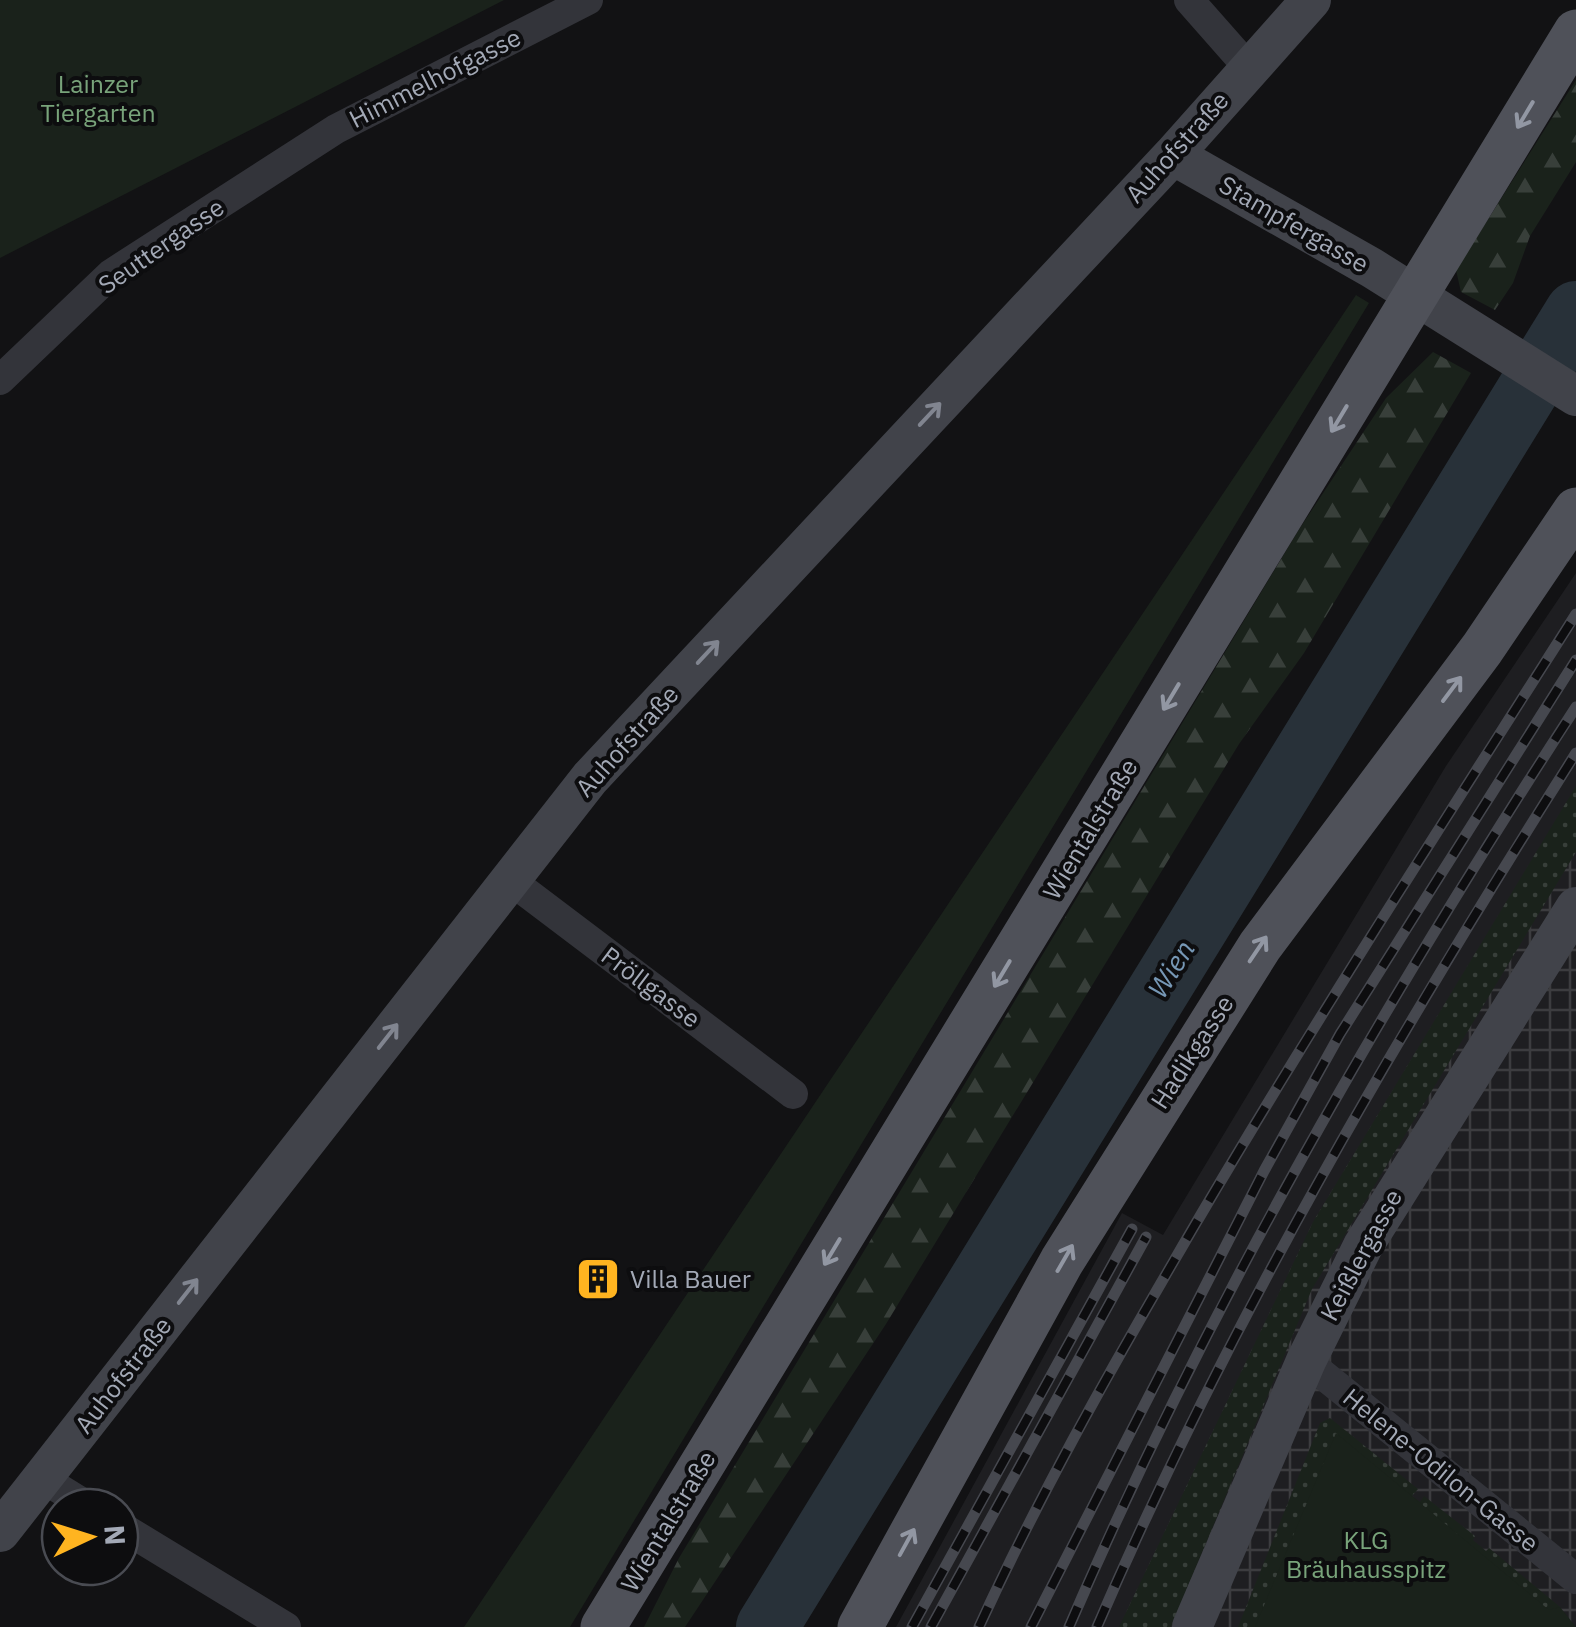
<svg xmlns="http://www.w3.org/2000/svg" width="1576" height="1627" font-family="'IBM Plex Sans',sans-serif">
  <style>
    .built { fill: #1e1e21 }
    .industrial { fill: url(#industrial-grid) }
    .grass { fill: url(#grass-dots) }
    .forest { fill: url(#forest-firs) }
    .green { fill: #1a221b }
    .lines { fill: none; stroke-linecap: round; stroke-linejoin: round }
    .river { stroke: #283139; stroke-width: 62 }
    .street { stroke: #33343a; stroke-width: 30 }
    .secondary { stroke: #41434a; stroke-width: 40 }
    .primary { stroke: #4f5159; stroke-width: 45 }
    .rail-casing { stroke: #46484f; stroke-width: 11 }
    .rail { stroke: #0d0d0f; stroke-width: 8; stroke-dasharray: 22; stroke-linecap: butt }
    .oneway { stroke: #9297a3 }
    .oneway2 { stroke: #818590 }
    .labels { text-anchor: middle; stroke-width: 8; stroke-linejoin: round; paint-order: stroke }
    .street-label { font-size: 25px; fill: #a3a9b6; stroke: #0d0d0f }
    .park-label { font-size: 25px; fill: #78a37a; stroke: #0d0d0f }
    .poi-label { font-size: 25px; fill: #a3a9b6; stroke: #0d0d0f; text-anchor: start }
    .water-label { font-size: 28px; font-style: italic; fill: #7697b5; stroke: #0d0d0f }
  </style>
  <defs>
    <pattern id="industrial-grid" width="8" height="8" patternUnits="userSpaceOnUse" patternTransform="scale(2.5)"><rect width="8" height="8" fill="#1e1e21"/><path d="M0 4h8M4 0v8" fill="none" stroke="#3c3c3f"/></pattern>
    <pattern id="grass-dots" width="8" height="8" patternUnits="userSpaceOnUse" patternTransform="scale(2.5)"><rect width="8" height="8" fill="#1a221b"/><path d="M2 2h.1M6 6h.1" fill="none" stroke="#383f3a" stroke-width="1.8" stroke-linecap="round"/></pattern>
    <pattern id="forest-firs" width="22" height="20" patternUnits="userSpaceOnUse" patternTransform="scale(2.5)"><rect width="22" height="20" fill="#1a221b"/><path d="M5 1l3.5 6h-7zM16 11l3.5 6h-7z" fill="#383f3a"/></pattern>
  </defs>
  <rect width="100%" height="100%" fill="#121214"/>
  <path class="built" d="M1576 573V792L1119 1627H896L1122 1213 1163 1235 1446 766Z"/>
  <path class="industrial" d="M1576 788V1627H1119L1313 1222Z"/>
  <path class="grass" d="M1576 786V852L1312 1289 1171 1627H1119L1313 1222Z
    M1330 1418 1418 1489 1412 1496 1420 1502 1424 1496 1475 1536 1473 1540 1486 1551 1489 1548 1560 1607 1561 1614 1551 1627H1238L1320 1423Z"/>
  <path class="forest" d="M1576 80V162L1530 236 1513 283 1495 310 1461 292 1456 270Z
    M1433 352 1471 373 1304 653 1239 744 886 1324 685 1627H644L679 1558 1298 531 1386 398Z"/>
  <path class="green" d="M0 0H504L0 258Z
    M1356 295 1369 303 570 1627H464Z
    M1336 1433 1549 1610 1560 1607 1576 1627H1255Z"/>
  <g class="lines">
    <path class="river" d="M767 1627 1576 312"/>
    <path class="street" d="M1189 0 1248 67
      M0 380 111 274 336 129 588 0
      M510 880 793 1094
      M1306 1361 1576 1579
      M42 1478 89 1507
      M120 1526 286 1627"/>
    <path class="secondary" d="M1173 155 1372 268 1576 396
      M0 1532 590 778 1173 155 1311 0
      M1192 1627 1306 1361 1363 1246 1576 907"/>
    <path class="primary" d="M603 1627 1576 32
      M860 1627 1062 1261 1260 946 1482 649 1576 510"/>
    <g class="rail-casing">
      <path id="rail" d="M912 1627 1132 1229
        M931 1627 1146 1237
        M979 1627C1037 1500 1105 1379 1175 1259 1302 1040 1440 828 1576 614
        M1031 1627 1264 1171 1340 1034 1576 660
        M1069 1627C1207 1306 1386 1000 1576 707
        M1097 1627C1229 1321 1398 1034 1576 753"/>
    </g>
    <use href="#rail" class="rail"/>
  </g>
  <defs><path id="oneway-shaft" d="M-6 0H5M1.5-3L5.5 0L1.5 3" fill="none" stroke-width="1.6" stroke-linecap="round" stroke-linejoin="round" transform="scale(2.5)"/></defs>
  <g class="oneway">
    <use href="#oneway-shaft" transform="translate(1525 115) rotate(121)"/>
    <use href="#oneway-shaft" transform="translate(1339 419) rotate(121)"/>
    <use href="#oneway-shaft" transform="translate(1452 689) rotate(-53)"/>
    <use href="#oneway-shaft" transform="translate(1171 697) rotate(121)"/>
    <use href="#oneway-shaft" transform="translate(1258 949) rotate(-56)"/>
    <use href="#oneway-shaft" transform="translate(1002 974) rotate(121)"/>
    <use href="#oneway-shaft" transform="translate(832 1252) rotate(121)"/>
    <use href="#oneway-shaft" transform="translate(1065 1258) rotate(-60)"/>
    <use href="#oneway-shaft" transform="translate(907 1542) rotate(-61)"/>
  </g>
  <g class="oneway2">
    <use href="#oneway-shaft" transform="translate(930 414) rotate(-47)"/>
    <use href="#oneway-shaft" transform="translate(708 652) rotate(-47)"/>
    <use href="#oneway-shaft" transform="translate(388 1036) rotate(-52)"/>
    <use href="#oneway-shaft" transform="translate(188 1291) rotate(-52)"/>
  </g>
  <defs>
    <g id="building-square" transform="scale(2.25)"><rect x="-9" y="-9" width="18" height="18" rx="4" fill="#ffb420" stroke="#0d0d0f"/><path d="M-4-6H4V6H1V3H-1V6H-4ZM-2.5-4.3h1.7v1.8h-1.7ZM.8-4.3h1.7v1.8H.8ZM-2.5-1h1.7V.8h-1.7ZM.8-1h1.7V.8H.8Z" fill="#111"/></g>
  </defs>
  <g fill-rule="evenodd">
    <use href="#building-square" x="598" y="1279"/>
  </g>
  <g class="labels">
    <g class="street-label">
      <text transform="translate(435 78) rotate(-27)" y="9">Himmelhofgasse</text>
      <text transform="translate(1177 147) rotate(-48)" y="9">Auhofstraße</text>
      <text transform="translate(1294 224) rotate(30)" y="9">Stampfergasse</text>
      <text transform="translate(161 246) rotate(-35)" y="9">Seuttergasse</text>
      <text transform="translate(627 741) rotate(-48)" y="9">Auhofstraße</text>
      <text transform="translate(1090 829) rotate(-59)" y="9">Wientalstraße</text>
      <text transform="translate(651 987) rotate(37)" y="9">Pröllgasse</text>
      <text transform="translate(1192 1052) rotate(-57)" y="9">Hadikgasse</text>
      <text transform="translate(1361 1255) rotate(-62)" y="9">Keißlergasse</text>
      <text transform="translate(123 1375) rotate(-52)" y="9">Auhofstraße</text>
      <text transform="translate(1441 1470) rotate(39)" y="9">Helene-Odilon-Gasse</text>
      <text transform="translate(668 1521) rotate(-59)" y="9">Wientalstraße</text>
    </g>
    <g class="park-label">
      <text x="98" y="93">Lainzer<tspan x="98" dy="29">Tiergarten</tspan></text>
      <text x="1366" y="1549">KLG<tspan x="1366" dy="29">Bräuhausspitz</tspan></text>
    </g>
    <g class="poi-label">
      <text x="630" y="1288">Villa Bauer</text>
    </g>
    <g class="water-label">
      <text transform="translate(1171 969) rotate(-58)" y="10">Wien</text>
    </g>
  </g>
  <g transform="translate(90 1537) rotate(86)"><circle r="48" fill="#0d0d0f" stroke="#494b52" stroke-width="2.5"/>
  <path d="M0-8L18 38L0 25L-18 38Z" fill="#ffb420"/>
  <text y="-15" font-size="28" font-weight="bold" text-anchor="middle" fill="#a3a9b6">N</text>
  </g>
</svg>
